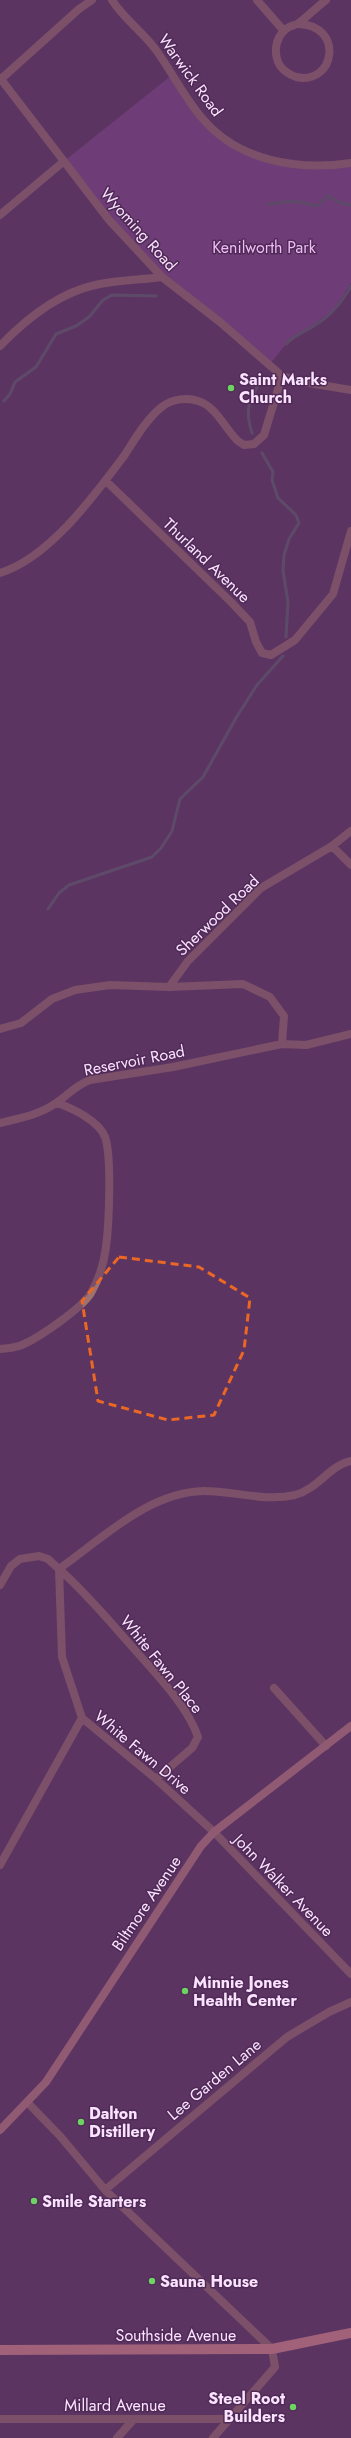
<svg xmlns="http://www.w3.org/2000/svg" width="351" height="2438" font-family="Jost,sans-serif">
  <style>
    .green { fill: #84468e }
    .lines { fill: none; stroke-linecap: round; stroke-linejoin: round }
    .stream { stroke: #5e656f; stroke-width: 3 }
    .street { stroke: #9f716f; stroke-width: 8 }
    .secondary { stroke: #cf8886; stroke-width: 8 }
    .primary { stroke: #f49996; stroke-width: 10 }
    .marked { fill: none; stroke: #ea6724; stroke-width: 3; stroke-dasharray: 8 5; stroke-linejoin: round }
    .poi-dot { fill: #6dd362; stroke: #502a57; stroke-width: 1.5 }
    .labels { text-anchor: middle; stroke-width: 3; stroke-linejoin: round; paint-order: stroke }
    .street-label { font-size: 16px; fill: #fbe3ff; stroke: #502a57 }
    .park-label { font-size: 16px; fill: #efbcf6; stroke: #502a57 }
    .poi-label { font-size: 16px; font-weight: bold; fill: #fbe3ff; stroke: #502a57; text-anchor: start }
  </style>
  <rect width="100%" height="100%" fill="#5c3462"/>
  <path class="green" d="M172 75 188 99 231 144 286 163H351V283L334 310 286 344 269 365 162 277 63 162Z"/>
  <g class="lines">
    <path class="stream" d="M268 204 295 201 317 206 328 196 341 203 351 205
      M286 344C294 335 305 332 315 325 331 316 342 302 351 286
      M4 401 10 394 15 382 36 367 56 334 76 326 89 317 103 300 112 295 156 296
      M252 433C246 414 247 404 257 387
      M262 453 273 472 272 480 278 498 296 515 299 523 289 539 284 555 283 571 288 602 286 637
      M48 909 59 893 69 885 152 857 161 848 172 831 180 799 203 777 236 718 257 685 283 656"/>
    <path class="street" d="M112 0C124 19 143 32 156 50 172 72 184 97 202 118 238 161 297 171 351 163
      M257 0 284 31
      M298 24C345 25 335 86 296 77 289 75 281 69 278 62 273 49 277 34 289 27 293 25 297 25 300 22 309 15 317 7 326 0
      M0 78 109 220 162 277 220 322 282 376 303 382 351 390
      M0 80 79 9 92 0
      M0 215 63 162
      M0 346C25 320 59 293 95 285 117 280 140 280 162 277
      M106 481 231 602 250 622 256 642 262 653 271 655 295 640 333 594 351 531
      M0 573C49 558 94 496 124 456 135 439 147 418 163 406 173 399 187 397 198 401 216 406 225 429 238 441L244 445 254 444 264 435 282 376
      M332 846 351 865
      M169 987 188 961 261 888 332 846 351 831
      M0 1029 21 1023 52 999 75 990 110 985 169 987 243 984 270 997 284 1016 282 1044
      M0 1123C20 1118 39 1115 56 1103 68 1095 76 1085 90 1080L173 1067 282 1044 306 1045 351 1034
      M0 1349C8 1348 17 1348 24 1344 40 1337 82 1308 91 1293 99 1279 104 1263 106 1247 109 1225 112 1156 105 1137 99 1121 72 1108 57 1103
      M0 1585 11 1566 20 1559 39 1556 48 1559 59 1569 62 1657 82 1718 156 1779 214 1832 351 1974
      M274 1688 326 1746
      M156 1779 192 1748 198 1737C187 1704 151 1669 128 1642 106 1617 84 1591 59 1569 102 1539 148 1492 204 1491 234 1491 265 1502 295 1495 318 1489 330 1465 351 1461
      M0 1865 82 1718
      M27 2102 60 2136 106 2191 272 2349 275 2367 213 2438
      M105 2190 287 2037 329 2012 351 2002
      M0 2419H231
      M117 2438 134 2419"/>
    <path class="secondary" d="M0 2130 46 2082 201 1846 214 1832 351 1726"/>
    <path class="primary" d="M0 2350 272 2349 351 2333"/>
  </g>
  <path d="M0 0H351V2438H0ZM119 1257 199 1267 250 1298 244 1350 214 1415 168 1420 98 1401 82 1301Z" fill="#5c3462" fill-opacity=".55" fill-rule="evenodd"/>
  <path class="marked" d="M119 1257 199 1267 250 1298 244 1350 214 1415 168 1420 98 1401 82 1301Z"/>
  <g class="poi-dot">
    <circle cx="231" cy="388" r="4"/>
    <circle cx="185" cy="1991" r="4"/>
    <circle cx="81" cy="2122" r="4"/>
    <circle cx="34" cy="2201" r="4"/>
    <circle cx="152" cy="2281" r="4"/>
    <circle cx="293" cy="2407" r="4"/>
  </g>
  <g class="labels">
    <g class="street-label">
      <text transform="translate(191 75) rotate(54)" y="6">Warwick Road</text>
      <text transform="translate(139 229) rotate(48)" y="6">Wyoming Road</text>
      <text transform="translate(207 560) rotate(44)" y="6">Thurland Avenue</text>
      <text transform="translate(217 915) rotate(-44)" y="6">Sherwood Road</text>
      <text transform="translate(134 1060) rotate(-11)" y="6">Reservoir Road</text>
      <text transform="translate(162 1664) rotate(51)" y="6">White Fawn Place</text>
      <text transform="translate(143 1752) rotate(40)" y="6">White Fawn Drive</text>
      <text transform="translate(284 1885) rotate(46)" y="6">John Walker Avenue</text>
      <text transform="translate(146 1903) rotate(-56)" y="6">Biltmore Avenue</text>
      <text transform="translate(214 2079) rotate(-40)" y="6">Lee Garden Lane</text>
      <text x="176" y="2341">Southside Avenue</text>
      <text x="115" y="2411">Millard Avenue</text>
    </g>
    <g class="park-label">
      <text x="264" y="253">Kenilworth Park</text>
    </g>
    <g class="poi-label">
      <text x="239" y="385">Saint Marks<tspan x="239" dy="18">Church</tspan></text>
      <text x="193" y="1988">Minnie Jones<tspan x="193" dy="18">Health Center</tspan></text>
      <text x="89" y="2119">Dalton<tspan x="89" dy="18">Distillery</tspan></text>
      <text x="42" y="2207">Smile Starters</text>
      <text x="160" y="2287">Sauna House</text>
      <text x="285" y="2404" text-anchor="end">Steel Root<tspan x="285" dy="18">Builders</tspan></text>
    </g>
  </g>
</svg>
